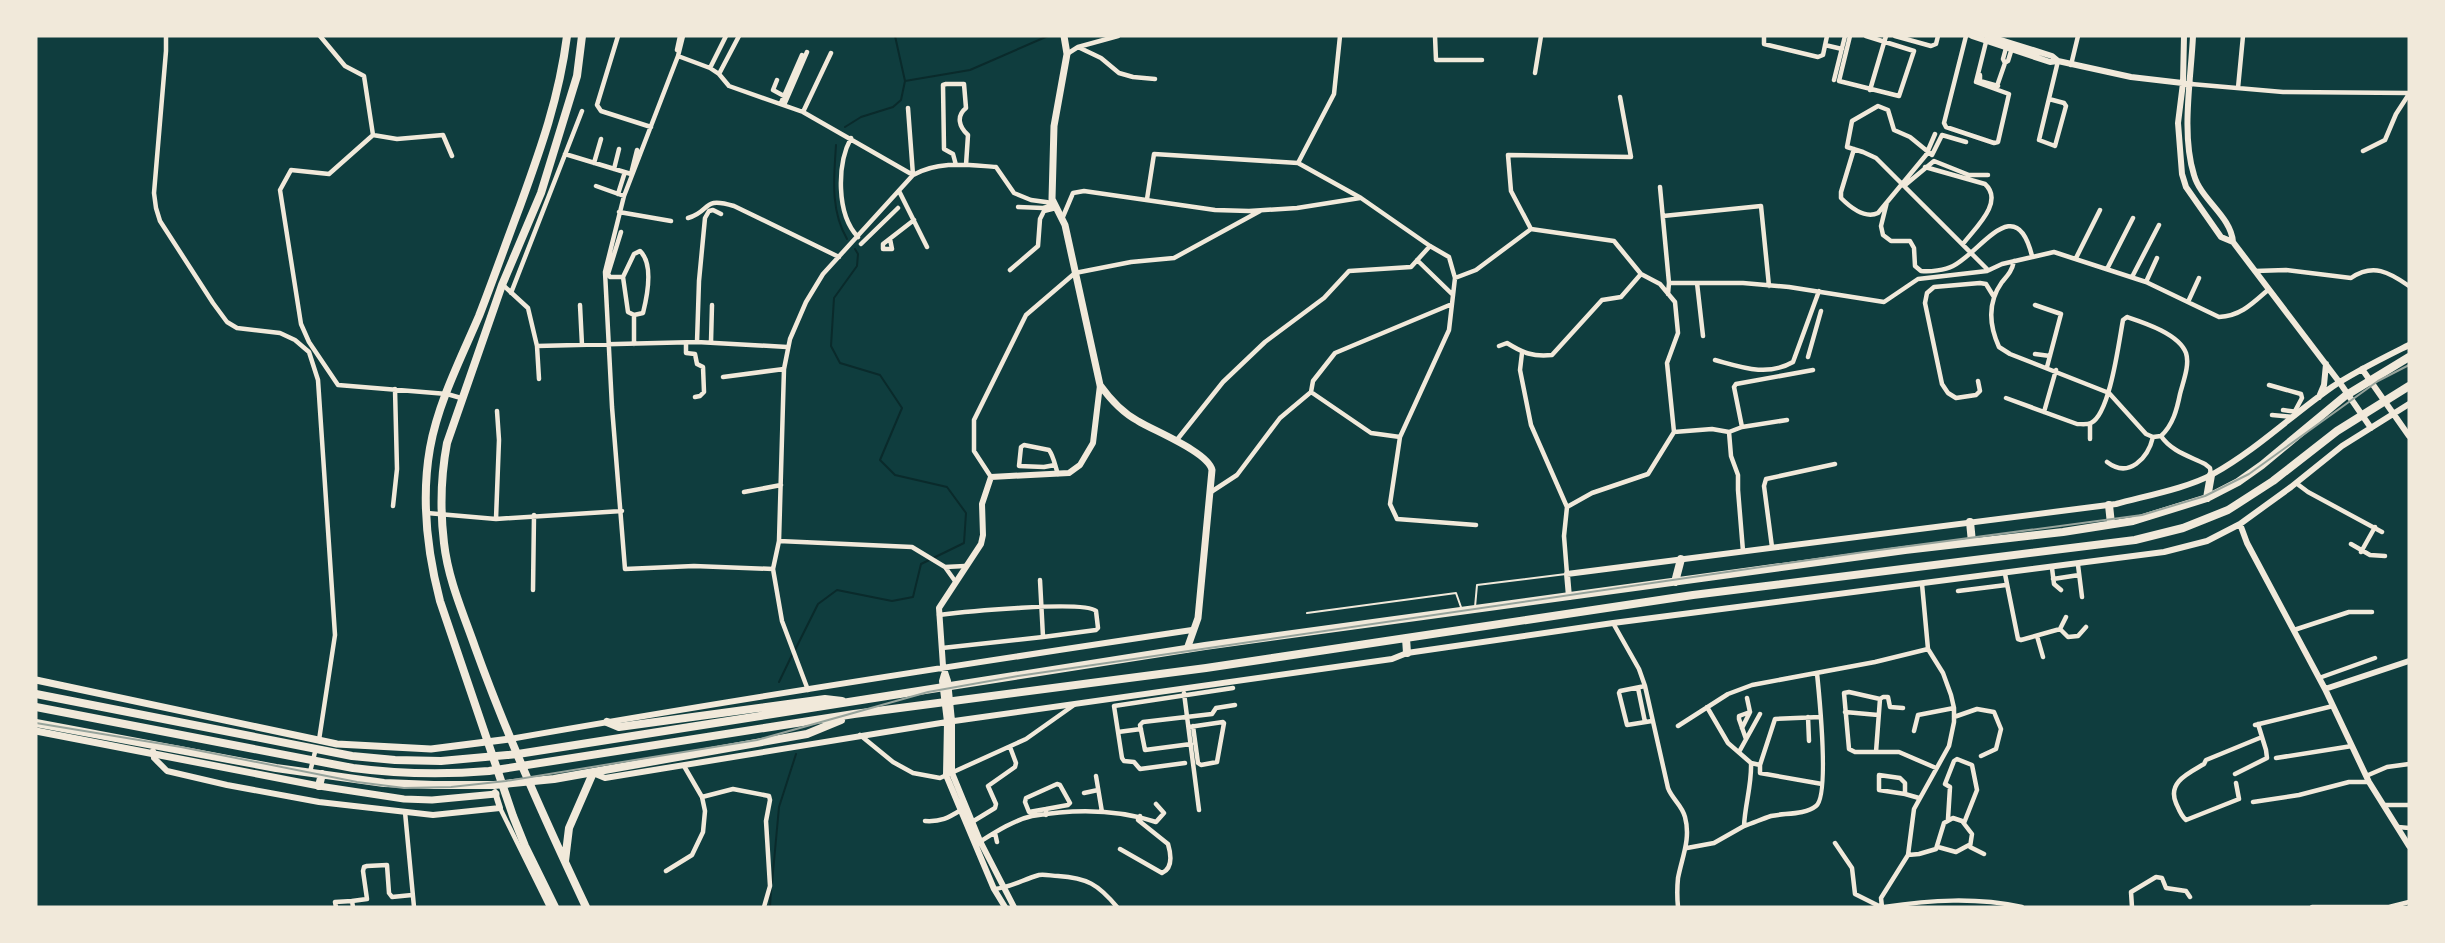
<svg xmlns="http://www.w3.org/2000/svg" width="2445" height="943" font-family="Georgia,serif">
  <style>
    .lines { fill: none; stroke-linecap: round; stroke-linejoin: round }
    .stream { stroke: #0a2a2b; stroke-width: 2 }
    .service { stroke: #f1e9da; stroke-width: 2 }
    .minor { stroke: #f1e9da; stroke-width: 4.5 }
    .tertiary { stroke: #f1e9da; stroke-width: 6 }
    .secondary { stroke: #f1e9da; stroke-width: 7 }
    .primary { stroke: #f1e9da; stroke-width: 8 }
    .trunk { stroke: #f1e9da; stroke-width: 8 }
    .rail { stroke: #97a49c; stroke-width: 2 }
  </style>
  <rect width="100%" height="100%" fill="#0f3d3e"/>
  <g class="lines">
    <path class="stream" d="M905 81 970 70 1048 36
      M845 127 861 117 893 107 901 100 905 81 895 36
      M836 145C834 177 830 210 847 239
      M795 650 818 604 837 590 892 601 913 597 921 564 964 543 966 513 947 487 895 475 880 460 902 408 880 375 840 363 831 346 834 298 857 266 858 254 855 249
      M779 682 792 655
      M772 883 779 807 796 754
      M770 907 771 889"/>
    <path class="service" d="M1475 607 1477 585 1566 574
      M1307 613 1456 593 1462 610"/>
    <path class="minor" d="M166 36V51L154 193 156 208 160 221 213 303 227 322 237 328 280 333 295 340 309 352 318 380 335 635 319 740
      M320 36 345 66 364 76 373 135
      M618 36 597 105 601 111 651 127
      M683 36 678 56 624 196 605 272 612 407 625 569 694 566 773 569
      M1340 36 1334 94 1298 163 1361 198 1430 246 1449 257 1455 278 1449 330 1400 437 1390 504 1397 519 1476 525
      M1435 36 1436 60H1482
      M1764 36V44L1818 57 1823 55 1827 36
      M1850 36 1839 81 1899 96 1914 51 1866 36
      M1895 36 1931 46 1936 44 1938 36
      M1966 36 1944 123 1946 127 1994 143 1998 142 2009 94 1976 82 1987 38
      M1825 45 1842 49
      M1078 47 1101 58 1119 73 1133 77 1155 79
      M2006 48 2003 59 2005 63 2008 61 2012 48
      M677 50 680 36
      M1067 54 1078 47 1118 36
      M678 56 710 68 719 74 729 86 803 112 913 175
      M2071 65 2078 36
      M710 68 726 36
      M1535 73 1541 36
      M719 74 739 36
      M1980 75V81L1998 86
      M777 80 773 90 784 96
      M1834 80 1845 36
      M2191 84 2283 92 2409 93
      M1997 86 2005 63
      M2238 88 2243 36
      M1870 90 1886 36
      M2049 99 2064 103 2066 106 2055 146 2039 140 2058 61
      M781 103 802 55
      M784 105 807 52
      M908 108 913 175
      M803 112 831 53
      M373 135 329 174 291 170 280 190 301 324 309 342 338 385 447 394 461 398
      M373 135 397 139 443 135 452 156
      M851 138C837 164 836 214 858 237
      M1966 142 1942 135 1932 155 1910 137 1894 130 1888 110 1878 106 1852 121 1847 147 1863 152 1876 158 1988 270
      M1854 149 1841 192V198C1850 207 1865 219 1878 213L1926 155 1935 134
      M2363 151 2385 140 2396 114 2409 94
      M565 154 631 174 637 150
      M594 163 601 139
      M956 165 953 154 944 149 943 85 946 84H964L966 108C956 116 959 127 968 135L966 165
      M1925 167 1985 184C2005 202 1974 229 1963 244
      M614 169 619 149
      M596 186 624 196
      M1904 186 1934 161 1969 175H1988
      M1660 187 1669 283
      M899 191 927 247
      M618 194 624 175
      M1147 199 1154 154 1298 163
      M1887 202 1881 226 1883 235 1891 241H1910L1914 248 1915 266 1921 271C1930 272 1945 270 1953 266 1981 252 2016 190 2032 256
      M1018 207 1043 208 1054 205
      M619 212 671 221
      M1663 216 1761 206 1769 286
      M688 218C712 211 701 196 734 206L839 257
      M1062 219 1073 193 1084 191 1215 210 1249 211 1297 208 1360 198
      M621 232 608 274 610 277H623
      M890 239 892 249H883V244L914 220
      M861 244 898 208
      M2076 258 2100 210
      M1417 260 1453 295
      M2014 261C2012 271 2008 275 2002 282 1987 303 1989 325 1999 347L2010 354 2109 393 2146 434 2153 437 2161 436
      M2107 269 2133 218
      M1010 270 1038 246 1040 219 1044 211 1056 208
      M2255 271 2286 270 2351 278C2373 263 2389 272 2409 286
      M2132 277 2159 225
      M1455 278 1476 270 1531 229
      M2146 282 2157 258
      M1697 283 1703 336
      M503 285 528 308 537 346 697 342 787 347
      M511 293 582 111
      M1668 294 1669 283H1743L1789 287 1884 302 1918 279 1987 271 2002 264 2054 252 2146 282 2219 317C2241 316 2253 303 2269 289
      M2188 302 2199 278
      M580 305 582 345
      M2035 305 2061 314 2047 367
      M634 315 643 313C647 297 654 264 640 251L634 254 623 277 628 312 634 315V344
      M697 342 699 281 705 218 709 211 713 210 721 214
      M711 342 712 305
      M686 343V353L695 354 697 364 703 367 704 392 700 396 695 397
      M537 346 539 379
      M1499 346 1507 343C1523 353 1533 357 1552 355L1602 300 1621 297 1641 274
      M1522 353 1520 370 1531 425 1567 507
      M2035 354 2050 356
      M1808 357 1821 311
      M1715 360C1741 367 1767 377 1793 362L1819 291
      M723 377 784 369
      M1978 381 1980 391 1976 395 1956 398 1948 393 1942 384 1925 303 1927 293 1934 287 1980 283 1986 284 1994 297
      M2269 385 2301 394 2302 398 2295 411
      M1311 392 1371 433 1400 437
      M2006 398 2077 424C2082 424 2087 425 2091 423 2110 414 2119 341 2123 320L2127 317C2145 323 2179 334 2186 353 2190 365 2183 382 2180 394 2177 409 2173 425 2161 436
      M2283 410 2298 412
      M2044 412 2056 370
      M2272 415 2293 417
      M2090 424V439
      M1742 427 1787 420
      M1674 432 1712 429 1729 432 1731 456 1738 475V490L1743 551
      M1729 432 1742 427 1734 387 1736 384 1813 370
      M2161 436C2171 451 2189 456 2205 464L2210 468 2211 475
      M1176 441 1223 382 1265 342 1324 298 1349 271 1411 267 1430 246
      M2107 462C2129 479 2148 458 2153 437
      M1055 465 1044 467 1019 466 1021 447 1024 445 1049 450C1054 457 1055 466 1058 474
      M991 477 974 451V420L1026 315 1075 273 1131 262 1174 258 1260 211
      M2296 483 2308 492 2382 532
      M744 492 781 485
      M1211 492 1237 475 1280 418 1311 392 1313 381 1335 353 1452 304
      M393 506 397 469 395 389
      M427 513 496 519 622 511
      M496 519 499 440 497 411
      M779 541 912 547 945 567 955 581
      M2351 544 2370 555 2385 556
      M1772 547 1764 486 1766 479 1835 464
      M2361 552 2375 527
      M2078 565 2082 597
      M945 567 965 566
      M2052 568 2054 584 2061 590
      M1567 574 1564 536 1567 507 1592 493 1648 474 1674 432 1667 363 1678 333 1675 302 1660 284 1641 274 1614 241 1531 229 1511 191 1508 155 1631 157 1620 97
      M2005 574 2018 639 2021 640 2060 629 2068 637 2078 636 2086 627
      M2053 579 2079 575
      M533 590 534 515
      M1958 591 2006 585
      M939 615C961 612 1084 600 1096 611L1098 628 1096 630 1043 637
      M1613 623 1639 669 1645 686 1668 788C1672 799 1682 805 1685 817 1691 839 1682 857 1678 878 1677 888 1677 897 1678 907
      M2060 629 2066 617
      M2294 630 2349 612H2372
      M2037 636 2043 657
      M942 648 1043 637 1040 580
      M2319 678 2375 658
      M1645 686 1620 691 1619 693 1627 725 1652 721
      M1638 688 1645 722
      M808 690 782 621 773 569 779 541 784 369 790 339 806 302 823 274 913 175C939 160 968 165 996 167L1014 193 1031 200 1053 203
      M1184 693 1199 810
      M1747 698 1750 712
      M1880 699 1849 692 1844 693 1849 749 1855 752H1899L1936 768
      M1845 712 1878 715
      M1808 717 1809 741
      M1954 717 1977 709 1994 712 2001 729 1996 749 1981 756
      M2255 725 2333 706
      M1678 726 1728 694 1752 685 1875 662 1928 649
      M1189 727 1223 722 1224 723 1217 762 1201 765 1198 763 1193 726
      M1742 728 1750 712 1739 716V719L1746 739
      M1914 731 1918 715 1954 708
      M1118 732 1141 729
      M860 735 893 762 913 773 940 778 1026 739 1074 705
      M1191 744 1145 750 1140 725 1143 722 1212 714 1216 708 1235 705
      M1739 752 1760 714
      M1876 752 1880 699 1883 697H1888L1890 707 1903 708
      M2276 758 2352 746
      M1185 763 1140 769 1134 762 1124 761 1122 758 1114 706 1233 688
      M1751 763 1760 765 1775 719 1820 717
      M1760 765V773L1822 784
      M310 772 316 748
      M2235 774 2267 758 2266 750 2258 724
      M1096 776 1102 812
      M2366 776 2387 767 2409 764
      M2236 783 2239 799 2186 820C2181 816 2179 810 2176 803 2167 782 2189 773 2204 764L2206 760 2262 737
      M1084 793 1098 790
      M1905 794 1879 790V775L1900 778 1905 783V794L1919 798
      M702 797 733 789 769 796 770 800 766 821 770 886 764 907
      M2253 802 2299 795 2349 782H2369
      M2384 805H2409
      M500 808 549 907
      M405 812 414 907
      M1046 815V809L1029 812 1025 802 1026 798 1057 784 1060 785 1070 803 1068 805 1046 809
      M1948 819 1950 787 1945 784 1954 761 1957 759 1972 765 1977 790 1964 823
      M925 821C941 822 948 818 961 810
      M972 822 995 808 996 804 988 786 1015 767 1016 763 1010 747
      M1744 826C1753 823 1762 819 1771 816 1784 813 1805 815 1816 806 1830 795 1819 694 1817 673
      M2398 827 2409 828
      M995 833 997 842
      M978 843C994 833 1014 820 1032 816 1073 809 1117 809 1156 822L1164 813 1156 804
      M1835 843 1852 868 1855 894 1881 907
      M1938 847 1956 852 1969 845
      M1687 848 1714 843 1744 826C1745 804 1752 784 1751 763L1728 743 1707 707
      M1120 849 1162 873C1173 868 1171 854 1168 844L1138 820 1140 816
      M1908 855 1919 854 1936 849 1944 823 1953 818 1962 821 1972 834 1970 847 1984 854
      M666 871 692 855 703 832 705 811 702 797 684 766
      M994 889C1010 888 1024 879 1039 875 1045 874 1052 876 1058 876 1087 878 1098 884 1117 907
      M336 907 335 902 352 901
      M353 907 352 901 367 899 363 871 364 867 367 866 387 865 389 893 392 897 412 895
      M1882 907 1881 898 1908 855 1914 809 1949 746 1954 722V708L1951 695 1943 673 1928 649 1922 584
      M1884 907C1931 900 1975 897 2022 907
      M2132 907 2131 892 2156 877 2162 878 2166 888 2186 891 2190 897
      M2312 907H2389L2409 902"/>
    <path class="tertiary" d="M1972 36 2050 62 2058 61 2131 77 2191 84
      M1988 36 2052 56 2058 61
      M2184 36 2183 83 2178 123 2182 174 2186 187 2221 237 2233 242 2340 383 2371 428
      M2193 36C2191 79 2181 134 2194 175 2201 200 2231 216 2233 242
      M2362 369 2409 436
      M2319 397 2324 385 2326 364
      M2240 524 2247 543 2325 689 2369 782 2409 846
      M1569 597 1567 574 2116 504C2145 496 2188 488 2213 474 2256 450 2292 415 2332 387 2356 371 2383 358 2409 345
      M944 674 942 681 947 722 946 775 994 889 1005 907
      M2325 689 2409 661
      M510 739C737 699 964 664 1192 630
      M153 751 154 758 167 771 227 785 319 802 433 815 500 808 495 792
      M593 773 605 778 947 722 1392 659 1407 653 1613 623 2164 552 2207 541 2240 524 2291 487 2342 446 2409 404
      M1014 907 980 841 952 773V721L948 681 943 666 939 608 981 544 983 535 982 504 991 477 1069 473 1080 465 1093 443 1100 385"/>
    <path class="secondary" d="M1064 36 1067 54 1054 126 1052 199 1065 225 1100 385C1110 399 1123 413 1138 421 1154 431 1208 452 1212 470L1198 618 1187 649
      M36 680 337 744 431 749 510 739
      M36 731 319 786 404 799 432 800 496 794"/>
    <path class="primary" d="M582 36 577 76 541 193 502 285 447 443C441 475 440 510 444 543 448 579 463 613 475 647 507 736 546 822 586 907
      M565 861 569 828 593 773
      M555 907 525 846 513 816 440 601C427 551 421 499 430 448 438 403 461 358 479 316 493 280 506 243 520 206 541 148 559 98 567 36"/>
    <path class="trunk" d="M2207 498 2211 475
      M2109 505 2111 524
      M1970 522 1972 542
      M1675 582 1681 559
      M1406 638 1407 653
      M36 694 352 756 395 760 441 761 518 754 1205 646 1905 550 2063 532 2133 521 2207 498 2238 482 2262 465 2345 396 2409 357
      M36 707 353 768C399 774 443 775 489 771L854 714 1206 668 1693 595 2135 540 2183 528 2228 510 2273 481 2337 431 2409 386
      M607 722 619 727 825 699 842 701
      M36 723 276 768 384 783 434 785H494L554 779 807 734 841 720
      M319 786 322 774"/>
    <path class="rail" d="M36 723 181 747 357 782 404 788 451 787 506 781 757 740 928 692 1018 676 1864 552 2142 515 2205 496 2249 474 2378 381 2409 365"/>
  </g>
  <rect width="2445" height="943" fill="none" stroke="#f1e9da" stroke-width="75"/>
</svg>
